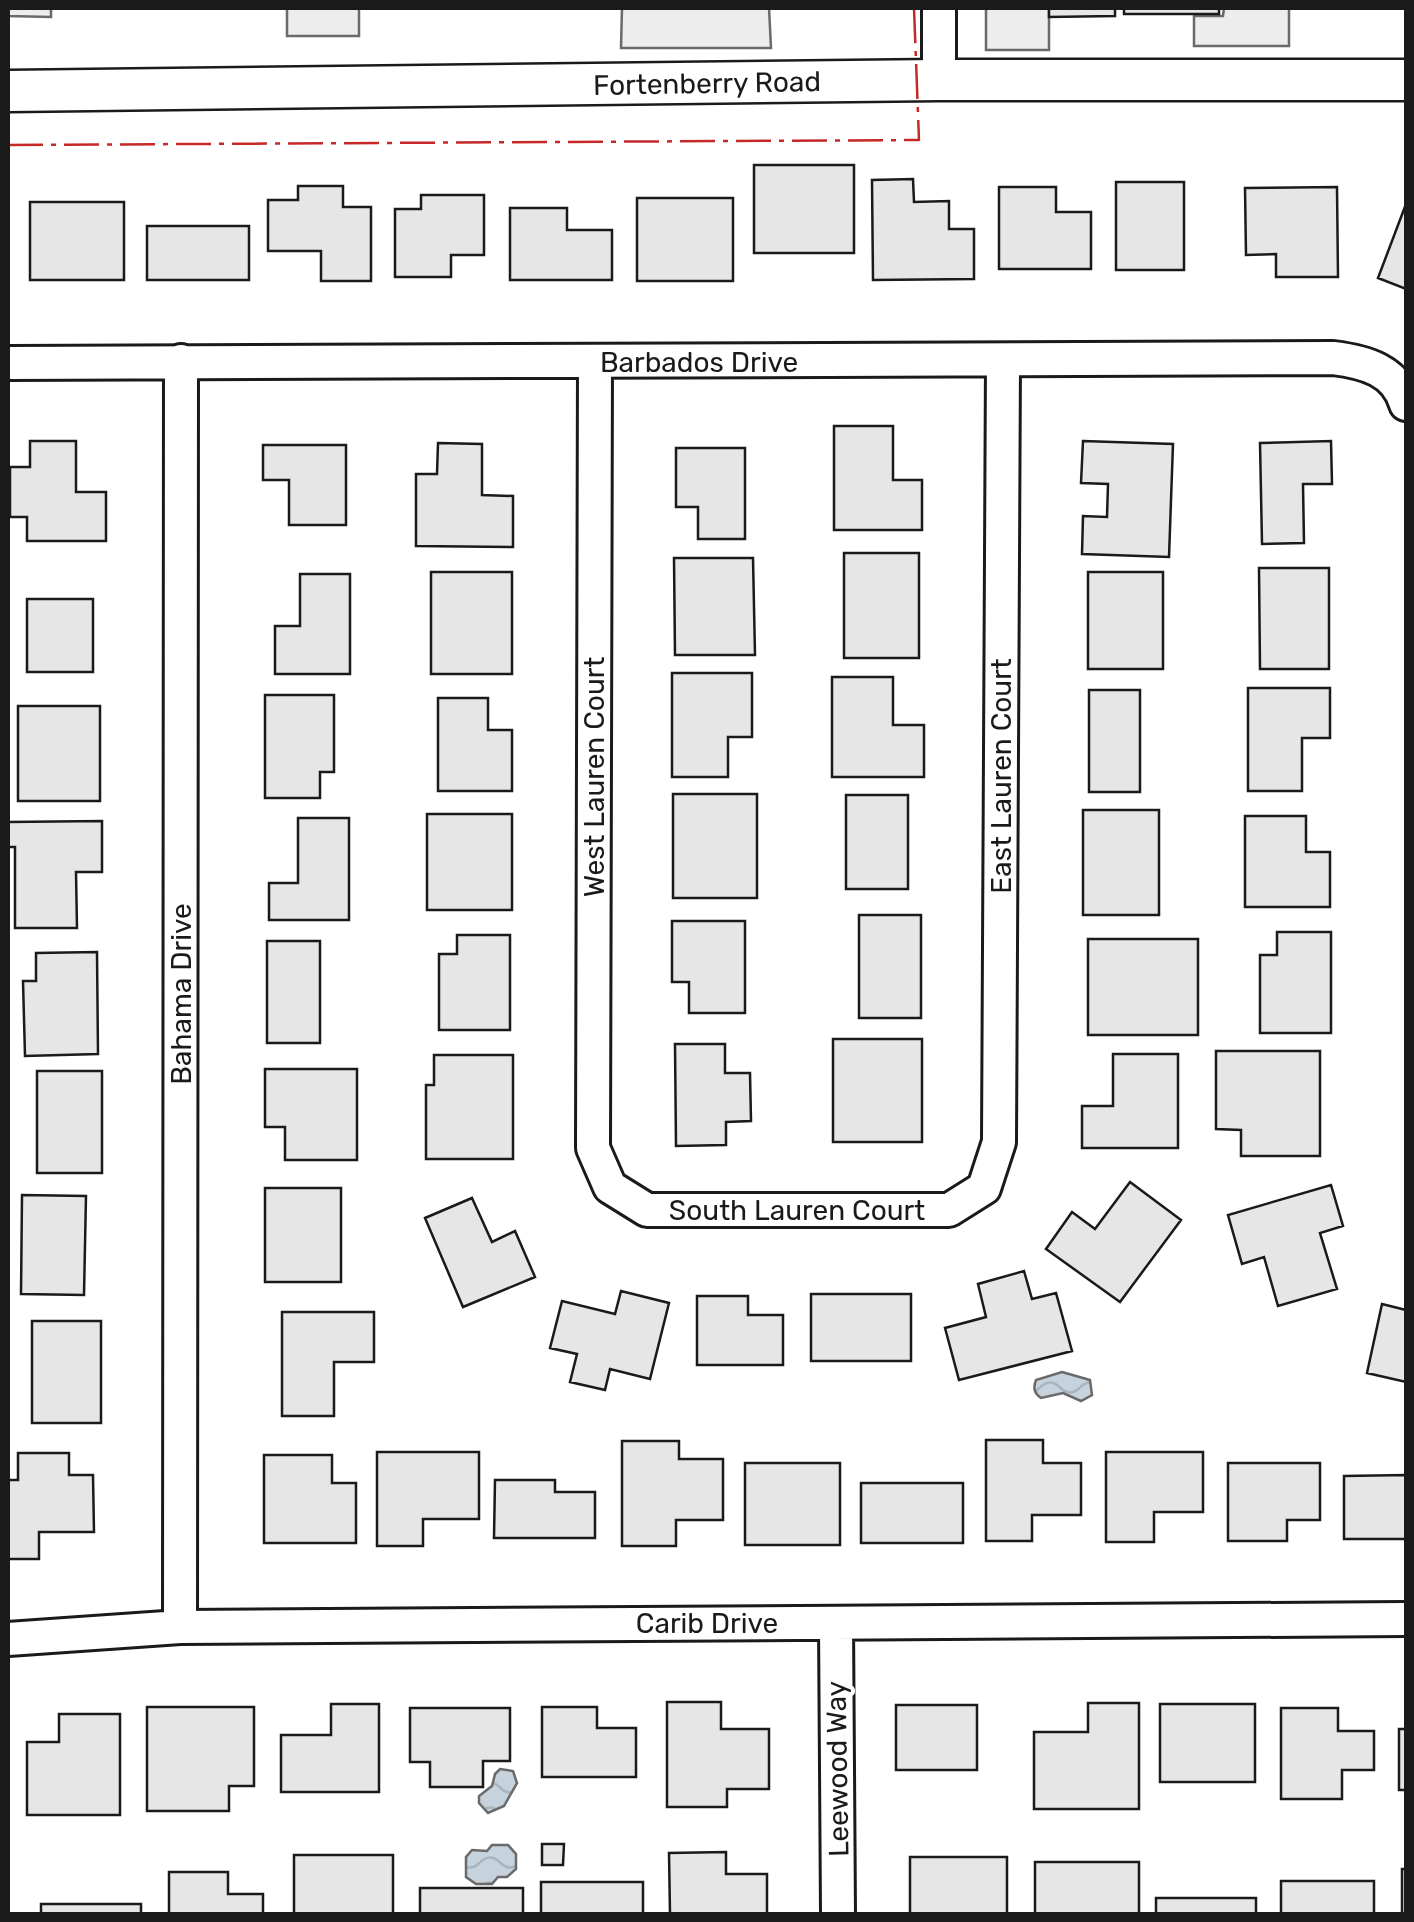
<svg xmlns="http://www.w3.org/2000/svg" width="1414" height="1922" font-family="Rubik,sans-serif">
  <style>
    .parking { fill: #ededed; stroke: #6a6a6a; stroke-width: 2.5 }
    .water { fill: url(#water-waves); stroke: #6a6a6a; stroke-width: 2.5 }
    .building { fill: #e6e6e6; stroke: #1a1a1a; stroke-width: 2.5 }
    .lines { fill: none; stroke-linecap: round; stroke-linejoin: round }
    .minor-casing { stroke: #1a1a1a; stroke-width: 38 }
    .tertiary-casing { stroke: #1a1a1a; stroke-width: 45 }
    .minor { stroke: #fff; stroke-width: 32 }
    .tertiary { stroke: #fff; stroke-width: 40 }
    .power { stroke: #c62828; stroke-width: 2.5; stroke-dasharray: 35 8 5 8; stroke-linecap: butt }
    .labels { text-anchor: middle; stroke-width: 8; stroke-linejoin: round; paint-order: stroke }
    .street-label { font-size: 28px; fill: #1a1a1a; stroke: #fff }
  </style>
  <defs>
    <pattern id="water-waves" width="16" height="10" patternUnits="userSpaceOnUse" patternTransform="scale(2.5)"><rect width="16" height="10" fill="#c6d2dc"/><path d="M0 5q4-4 8 0t8 0" fill="none" stroke="#aab4bc"/></pattern>
  </defs>
  <rect width="100%" height="100%" fill="#fff"/>
  <path class="parking" d="M8 8H51V17L8 16Z
    M287 8H359V36H287Z
    M622 8H769L771 48H621Z
    M986 8H1049V50H986Z
    M1224 8H1289V46H1194V16H1223Z"/>
  <path class="water" d="M1062 1372 1090 1380 1092 1395 1081 1401 1063 1393 1041 1398C1034 1393 1033 1388 1036 1380Z
    M500 1769 513 1771 517 1783 504 1806 488 1813 479 1803V1796L492 1786 495 1774Z
    M492 1845H508L516 1854V1869L507 1877H498L492 1884H476L466 1877V1857L472 1850 487 1851Z"/>
  <path class="building" d="M1049 8H1115V16L1049 17Z
    M1124 8H1219V14H1124Z
    M754 165H854V253H754Z
    M913 179 914 202 949 201V229H974V279L873 280 872 180Z
    M1116 182H1184V270H1116Z
    M298 186H343V207H371V281H321V251H268V200H298Z
    M999 187H1056V212H1091V269H999Z
    M1337 187 1338 277H1276V254L1246 255 1245 188Z
    M421 195H484V255H451V277H395V209H421Z
    M637 198H733V281H637Z
    M30 202H124V280H30Z
    M1406 204V289L1378 278Z
    M510 208H567V230H612V280H510Z
    M147 226H249V280H147Z
    M834 426H893V480H922V530H834Z
    M30 441H76V492H106V541H27V517H10V467H30Z
    M1083 441 1173 444 1169 557 1082 554 1083 516 1107 517 1108 484 1081 483Z
    M1331 441 1332 484H1303L1304 543 1262 544 1260 443Z
    M438 443 482 444V495L513 496V547L416 546V474H437Z
    M263 445H346V525H289V480H263Z
    M676 448H745V539H698V507H676Z
    M844 553H919V658H844Z
    M674 558H753L755 655H675Z
    M1259 568H1329V669H1260Z
    M431 572H512V674H431Z
    M1088 572H1163V669H1088Z
    M300 574H350V674H275V626H300Z
    M27 599H93V672H27Z
    M672 673H752V737H728V777H672Z
    M832 677H893V725H924V777H832Z
    M1248 688H1330V738H1302V791H1248Z
    M1089 690H1140V792H1089Z
    M265 695H334V772H320V798H265Z
    M438 698H488V730H512V791H438Z
    M18 706H100V801H18Z
    M673 794H757V898H673Z
    M846 795H908V889H846Z
    M1083 810H1159V915H1083Z
    M427 814H512V910H427Z
    M1245 816H1306V852H1330V907H1245Z
    M298 818H349V920H269V883H298Z
    M102 821V872H76L77 928H15V847H8V822Z
    M859 915H921V1018H859Z
    M672 921H745V1013H689V982H672Z
    M1277 932H1331V1033H1260V955H1277Z
    M457 935H510V1030H439V954H457Z
    M1088 939H1198V1035H1088Z
    M267 941H320V1043H267Z
    M97 952 98 1054 25 1056 23 981H36V953Z
    M833 1039H922V1142H833Z
    M675 1044H725V1073H750L751 1121 726 1122V1145L676 1146Z
    M1216 1051H1320V1156H1241V1130L1216 1129Z
    M1113 1054H1178V1148H1082V1106H1113Z
    M434 1055H513V1159H426V1085H434Z
    M265 1069H357V1160H285V1127H265Z
    M37 1071H102V1173H37Z
    M1130 1182 1181 1220 1120 1302 1046 1249 1072 1212 1095 1229Z
    M1331 1185 1343 1226 1320 1233 1337 1289 1278 1306 1264 1257 1242 1264 1228 1215Z
    M265 1188H341V1282H265Z
    M22 1195 86 1196 84 1295 21 1294Z
    M472 1198 492 1242 515 1231 535 1277 463 1307 425 1218Z
    M1024 1271 1032 1299 1056 1293 1072 1351 959 1380 945 1328 986 1317 978 1284Z
    M621 1291 669 1303 650 1379 610 1369 605 1390 570 1382 577 1354 550 1348 562 1301 615 1314Z
    M811 1294H911V1361H811Z
    M697 1296H748V1315H783V1365H697Z
    M1382 1304 1406 1310V1382L1367 1373Z
    M282 1312H374V1362H334V1416H282Z
    M32 1321H101V1423H32Z
    M986 1440H1043V1463H1081V1515H1032V1541H986Z
    M622 1441H679V1459H723V1520H676V1546H622Z
    M377 1452H479V1519H423V1546H377Z
    M1106 1452H1203V1512H1154V1542H1106Z
    M18 1453H69V1475H93L94 1532H39V1559H8V1480H18Z
    M264 1455H332V1483H356V1543H264Z
    M745 1463H840V1545H745Z
    M1228 1463H1320V1520H1287V1541H1228Z
    M1406 1475V1539H1344V1476Z
    M495 1480H555V1492H595V1538H494Z
    M861 1483H963V1543H861Z
    M667 1702H721V1729H769V1789H727V1807H667Z
    M1088 1703H1139V1809H1034V1732H1088Z
    M331 1704H379V1792H281V1735H331Z
    M1160 1704H1255V1782H1160Z
    M896 1705H977V1770H896Z
    M147 1707H254V1786H229V1811H147Z
    M542 1707H597V1728H636V1777H542Z
    M410 1708H510V1761H483V1787H430V1762H410Z
    M1281 1708H1338V1731H1374V1770H1342V1799H1281Z
    M59 1714H120V1815H27V1742H59Z
    M1399 1729H1406V1790H1399Z
    M542 1844H564L563 1865H542Z
    M726 1852V1874H767V1914H670L669 1853Z
    M294 1855H393V1914H294Z
    M910 1857H1007V1914H910Z
    M1035 1862H1139V1914H1035Z
    M1402 1869H1406V1914H1402Z
    M169 1872H228V1894H263V1914H169Z
    M1281 1881H1374V1914H1281Z
    M541 1882H643V1914H541Z
    M420 1888H523V1914H420Z
    M1156 1898H1256V1914H1156Z
    M41 1904H141V1914H41Z"/>
  <g class="lines">
    <g class="minor-casing">
      <path id="minor" d="M939 80V8
        M8 363 1333 358C1365 362 1396 370 1406 404
        M595 363 593 1148 610 1187 647 1210H949L984 1188 999 1142 1003 361
        M836 1623 838 1914
        M180 1627 181 361
        M8 1639 180 1627 1406 1619"/>
    </g>
    <g class="tertiary-casing">
      <path id="tertiary" d="M8 91 939 80H1406"/>
    </g>
    <use href="#minor" class="minor"/>
    <use href="#tertiary" class="tertiary"/>
    <path class="power" d="M8 145 919 140 914 8"/>
  </g>
  <g class="labels">
    <g class="street-label">
      <text transform="translate(707 83) rotate(-1)" y="10">Fortenberry Road</text>
      <text x="699" y="372">Barbados Drive</text>
      <text transform="translate(1001 776) rotate(-90)" y="10">East Lauren Court</text>
      <text transform="translate(594 777) rotate(-90)" y="10">West Lauren Court</text>
      <text transform="translate(181 994) rotate(-90)" y="10">Bahama Drive</text>
      <text x="797" y="1220">South Lauren Court</text>
      <text x="707" y="1633">Carib Drive</text>
      <text transform="translate(837 1769) rotate(-91)" y="10">Leewood Way</text>
    </g>
  </g>
  <rect width="1414" height="1922" fill="none" stroke="#1a1a1a" stroke-width="20"/>
</svg>
